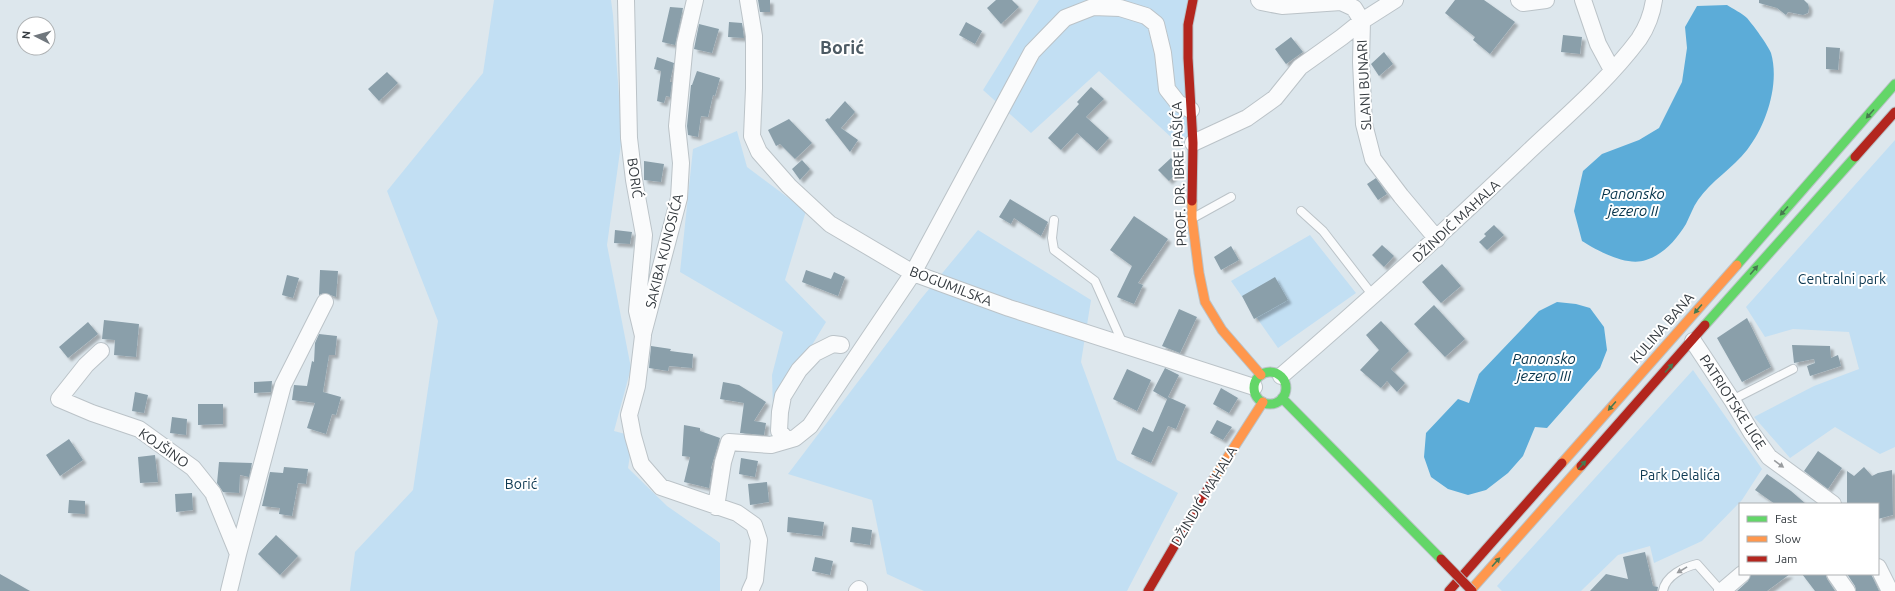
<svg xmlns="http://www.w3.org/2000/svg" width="1895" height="591" font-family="Ubuntu,sans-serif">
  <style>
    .green { fill: #c2dff3 }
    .water { fill: #5cacd8 }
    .building { fill: #8a9faa; filter: url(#shadow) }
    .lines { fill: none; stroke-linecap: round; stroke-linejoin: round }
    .lane-casing { stroke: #bbc3c8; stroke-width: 10 }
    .street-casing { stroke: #bbc3c8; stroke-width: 18 }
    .fast-casing { stroke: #bbc3c8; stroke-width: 11 }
    .slow-casing { stroke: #bbc3c8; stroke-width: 11 }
    .jam-casing { stroke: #bbc3c8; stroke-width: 11 }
    .lane { stroke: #fafbfc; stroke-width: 8 }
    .street { stroke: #fafbfc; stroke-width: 16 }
    .fast { stroke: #63d668; stroke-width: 9 }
    .slow { stroke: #ff974d; stroke-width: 9 }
    .jam { stroke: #b3261e; stroke-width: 9 }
    .jam-bridge-casing { stroke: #bbc3c8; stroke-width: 11; stroke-linecap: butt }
    .jam-bridge { stroke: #b3261e; stroke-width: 9 }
    .oneway { fill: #477950 }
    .oneway2 { fill: #989b9e }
    .labels { text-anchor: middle; stroke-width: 4; stroke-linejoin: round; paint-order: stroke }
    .street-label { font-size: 14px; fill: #353b40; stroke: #fff }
    .park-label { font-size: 14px; fill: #0d3952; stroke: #fff }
    .water-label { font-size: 15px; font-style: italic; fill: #05334b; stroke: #fff }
    .district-label { font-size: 18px; font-weight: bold; fill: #4c5a63; stroke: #fff }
  </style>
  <defs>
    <filter id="shadow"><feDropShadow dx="3.5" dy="3.5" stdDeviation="1" flood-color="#0004"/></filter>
  </defs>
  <rect width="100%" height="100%" fill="#dde7ed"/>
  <path class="green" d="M494 0H611L613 15 622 137 607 245 631 368 614 431 633 436 628 468 667 506 720 543V591H350L355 552 413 490 438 321 387 191 483 73Z
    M1039 0H1193V143L1172 138 1099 71 1031 133 983 90Z
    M737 131 747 167 806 211 785 280 826 322 773 409 772 375 783 332 680 272 693 149Z
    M1895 140V447L1880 454 1835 427 1790 458 1754 417 1814 386 1859 369 1849 332 1793 329 1765 337 1746 307Z
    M978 230 1091 300 1081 362 1117 460 1178 493 1127 591H924L887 574 872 500 788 474 920 300Z
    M1310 235 1356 293 1278 348 1231 281Z
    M1693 370 1762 469 1742 500 1702 541 1654 563 1650 546 1618 555 1581 591H1502L1497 586Z"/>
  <path class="water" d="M1727 5C1733 9 1742 13 1747 18 1753 25 1768 45 1771 53 1780 84 1766 126 1747 150 1733 168 1711 181 1698 200 1693 207 1690 216 1686 224 1677 239 1663 255 1646 260 1627 267 1598 251 1582 241L1574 211 1583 171 1602 154 1639 140 1659 128 1682 82 1687 48 1685 27 1697 6Z
    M1557 302 1576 304 1590 308 1604 327 1607 350 1600 368 1547 428 1535 427 1523 456 1508 473 1486 490 1468 495 1448 489 1431 477 1424 457 1426 433 1458 399 1469 403 1479 374 1539 311Z"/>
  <path class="building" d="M758 0H770V12H760Z
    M996 0H1012L1019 7 1001 24 987 8Z
    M1455 0H1484L1515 22 1490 54 1473 40 1475 37 1445 13Z
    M1759 0H1804L1808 4 1809 8 1808 13 1803 15 1788 12 1786 15 1777 8 1759 3Z
    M670 7 683 8 675 45 662 42Z
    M729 22 742 23 744 38 728 37Z
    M966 22 982 31 975 44 959 35Z
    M699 24 719 29 712 53 694 49Z
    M1563 35 1582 37 1580 54 1561 52Z
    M1291 37 1303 52 1286 64 1275 49Z
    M1826 47 1840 48 1838 70 1826 69Z
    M1384 52 1393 64 1379 76 1371 64Z
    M657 57 674 63 670 82H672L670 97 666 96 664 103 657 101 661 71 654 69Z
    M697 71 720 78 715 96 713 95 708 117 701 116 698 137 688 135 687 126 691 85H692Z
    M387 72 398 83 379 101 368 89Z
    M1091 87 1104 99 1086 117 1109 138 1097 151 1077 133 1061 150 1048 138 1079 104 1077 102Z
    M845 101 855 112 841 128 858 140 850 152 825 120 828 118 829 119Z
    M789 119 812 143 795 159 780 144 776 146 768 130Z
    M1171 158 1180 170 1169 181 1158 170Z
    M802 160 810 169 800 180 792 169Z
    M644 161 664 164 661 182 644 180Z
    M1376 178 1387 194 1378 200 1367 184Z
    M1010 199 1048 222 1041 236 1014 218 1011 224 999 217Z
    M1134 216 1168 239 1138 283 1143 285 1134 304 1117 297 1132 266 1110 250Z
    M1494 225 1504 235 1487 250 1479 242 1486 236 1484 234Z
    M615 230 632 232 630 244 614 243Z
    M1382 245 1394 256 1384 267 1372 255Z
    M1231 246 1239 260 1221 270 1214 257Z
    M1442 264 1461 286 1441 303 1422 282Z
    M320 270 338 271 336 297 325 293 319 295Z
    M806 270 831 279 834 272 845 277 838 296 802 282Z
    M287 275 299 278 293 298 282 295Z
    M1275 277 1288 300 1254 319 1242 296Z
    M1434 305 1465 339 1445 357 1414 324Z
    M1179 309 1197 317 1180 353 1162 346Z
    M1747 318 1771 367 1742 382 1717 338Z
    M104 320 139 324 136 357 114 355 115 340 102 339Z
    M1381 321 1409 351 1391 369 1405 383 1397 392 1387 381 1381 388 1360 370 1379 350 1366 335Z
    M88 322 98 334 68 358 59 347Z
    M319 334 337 336 335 355H329L323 392 341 397 336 415 332 414 326 434 307 428 315 403 292 400 294 385 307 386 312 361 314 362 315 343Z
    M1792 345 1830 346 1831 358 1838 355 1841 366 1810 376 1807 366 1815 363 1814 359 1794 363Z
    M651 346 671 349 670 351 693 354 692 368 669 366 668 371 649 368Z
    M1165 368 1179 375 1167 399 1153 391Z
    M1127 369 1151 380 1137 411 1113 399Z
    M272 381 271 392 254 393V382Z
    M723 382 739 385 766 402 754 421 766 423 764 435 740 433 744 403 720 399Z
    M1221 388 1238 398 1229 413 1213 404Z
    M135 392 148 395 144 413 132 411Z
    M1168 397 1186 405 1176 429 1168 426 1151 463 1131 454 1143 427 1153 432Z
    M198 404H223V424L198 425Z
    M172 417 187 419 186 435 170 433Z
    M1217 420 1232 427 1223 440 1210 433Z
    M684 425 700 428V431L720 438 711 468 712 469 709 488 684 482 690 457 682 456Z
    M69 439 83 460 60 476 46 455Z
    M1818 451 1842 468 1828 489 1804 471Z
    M155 455 158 482 140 483 138 457Z
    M741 458 758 461 755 477 739 474Z
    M219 462 252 463 249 477 240 475 239 493 223 492 217 483Z
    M284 467 308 469 306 484 298 483 292 516 279 514 280 508 262 506 270 472 283 473Z
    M1864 467 1872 476 1878 473 1892 470 1893 515 1878 519V504H1847V471L1854 476Z
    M1767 474 1791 491 1806 504H1775L1755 490Z
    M767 482 769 502 750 505 748 484Z
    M192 493 193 510 176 512 175 494Z
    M69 500 85 501V514L68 513Z
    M788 517 824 522 822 536 787 532Z
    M852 527 872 530 870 545 850 542Z
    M276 535 298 556 280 575 258 554Z
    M1645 552 1653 586 1658 587 1657 591H1590L1606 574 1628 579 1623 557Z
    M815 557 833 561 830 575 812 571Z
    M0 574 30 591H0Z
    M1751 574H1790L1767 591H1737L1748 581Z
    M1802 574H1826L1827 579 1835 591H1815Z
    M1847 574H1871L1879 591H1856L1855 586Z"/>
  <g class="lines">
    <g class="lane-casing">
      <path id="lane" d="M1301 211 1323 231 1374 297
        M1193 218 1231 197
        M1054 220 1052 238 1054 250 1095 281 1123 344
        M1732 400 1793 369
        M1663 591C1665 576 1684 567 1697 564L1721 591"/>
    </g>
    <g class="street-casing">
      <path id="street" d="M626 0 629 138 634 180 644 235 637 311 643 336 637 386 629 415 633 436 641 464 661 487 737 513 754 525 759 540 755 580 750 591
        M748 0 754 36V88L752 136 759 152 789 186 830 224 913 273 1009 308 1254 387
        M1259 0 1261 2 1282 6 1341 2 1354 8 1362 21 1361 62 1364 124 1373 159 1401 196 1437 239
        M1519 0 1523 3 1546 0
        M1583 0 1598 44 1612 70
        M1193 143 1247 118 1275 98 1300 67 1342 37 1362 21 1395 0
        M643 334 679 198 681 163 677 126 685 43 695 0
        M1693 341 1732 400 1751 432 1769 457 1833 504
        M101 351 86 365 59 399 92 413 139 429 193 468 213 493 238 554
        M1281 376C1364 305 1445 231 1525 155 1564 118 1607 82 1639 39 1647 27 1652 14 1654 0
        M787 440 779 431 780 412 783 396 799 370 815 353 833 344 841 345
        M716 507 723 462 729 442 771 445 795 438 810 426 913 273 1032 52 1065 18 1093 7 1120 8 1146 16 1156 24 1163 53 1167 89 1178 103 1191 110
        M1878 567 1890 591
        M1835 574 1847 591
        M229 591 238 554 283 385 325 302
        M857 591 859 589
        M1722 591 1742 574"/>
    </g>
    <g class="fast-casing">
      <path id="fast" d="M1737 265 1895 84
        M1705 325 1855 157
        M1254 388a16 16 0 1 1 32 0a16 16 0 1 1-32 0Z
        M1282 398 1441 559"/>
    </g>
    <g class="slow-casing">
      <path id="slow" d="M1192 201V218L1199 273 1205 302 1222 330 1261 375
        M1562 463 1737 265
        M1213 480 1263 402
        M1470 591 1581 466"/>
    </g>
    <g class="jam-casing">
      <path id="jam" d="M1855 157 1895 112
        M1192 201 1193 143 1188 58V25L1193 0
        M1581 466 1705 325
        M1148 591 1213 480
        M1449 591 1562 463"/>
    </g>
    <use href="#lane" class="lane"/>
    <use href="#street" class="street"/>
    <use href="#fast" class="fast"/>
    <use href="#slow" class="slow"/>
    <use href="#jam" class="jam"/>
    <g class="jam-bridge-casing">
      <path id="jam-bridge" d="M1441 559 1472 591"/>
    </g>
    <use href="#jam-bridge" class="jam-bridge"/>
  </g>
  <defs><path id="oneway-solid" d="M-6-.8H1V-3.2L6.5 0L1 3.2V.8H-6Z"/></defs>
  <g class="oneway">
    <use href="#oneway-solid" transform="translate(1870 114) rotate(132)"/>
    <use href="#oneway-solid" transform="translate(1784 211) rotate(132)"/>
    <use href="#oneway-solid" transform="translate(1754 270) rotate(-49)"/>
    <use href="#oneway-solid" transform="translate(1698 309) rotate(131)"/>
    <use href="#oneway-solid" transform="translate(1669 368) rotate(-48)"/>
    <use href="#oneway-solid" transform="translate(1612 406) rotate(131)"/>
    <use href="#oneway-solid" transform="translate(1582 465) rotate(-48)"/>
    <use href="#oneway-solid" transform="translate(1496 562) rotate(-48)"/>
  </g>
  <g class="oneway2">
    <use href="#oneway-solid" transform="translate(1779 464) rotate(36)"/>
    <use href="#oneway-solid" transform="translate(1682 570) rotate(149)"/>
  </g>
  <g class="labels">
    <g class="street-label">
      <text transform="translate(1364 85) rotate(-93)" y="5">SLANI BUNARI</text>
      <text transform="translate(1179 174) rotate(-92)" y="5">PROF. DR. IBRE PAŠIĆA</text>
      <text transform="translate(635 178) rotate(82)" y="5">BORIĆ</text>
      <text transform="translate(1456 221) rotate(-43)" y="5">DŽINDIĆ MAHALA</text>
      <text transform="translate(664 251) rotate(-76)" y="5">SAKIBA KUNOSIĆA</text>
      <text transform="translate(951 286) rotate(21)" y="5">BOGUMILSKA</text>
      <text transform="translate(1662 328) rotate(-49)" y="5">KULINA BANA</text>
      <text transform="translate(1733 402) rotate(57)" y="5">PATRIOTSKE LIGE</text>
      <text transform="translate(164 448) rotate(35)" y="5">KOJŠINO</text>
      <text transform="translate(1204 496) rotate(-59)" y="5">DŽINDIĆ MAHALA</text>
    </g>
    <g class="park-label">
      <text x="1842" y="284">Centralni park</text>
      <text x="1680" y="480">Park Delalića</text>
      <text x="521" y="489">Borić</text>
    </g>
    <g class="water-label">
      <text x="1633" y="199">Panonsko<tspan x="1633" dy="17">jezero II</tspan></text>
      <text x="1544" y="364">Panonsko<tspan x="1544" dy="17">jezero III</tspan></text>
    </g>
    <g class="district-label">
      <text x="842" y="54">Borić</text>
    </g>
  </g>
  <rect x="1739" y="503" width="140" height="72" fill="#ffffff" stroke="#aeb1b3"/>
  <rect x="1747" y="516" width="20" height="6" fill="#63d668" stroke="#aeb1b3"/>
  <text x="1775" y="523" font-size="12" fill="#353b40">Fast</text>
  <rect x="1747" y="536" width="20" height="6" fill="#ff974d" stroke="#aeb1b3"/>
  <text x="1775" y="543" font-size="12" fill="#353b40">Slow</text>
  <rect x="1747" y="556" width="20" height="6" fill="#b3261e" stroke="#aeb1b3"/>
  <text x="1775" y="563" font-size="12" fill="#353b40">Jam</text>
  <g transform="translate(36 36) rotate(276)"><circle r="19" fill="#ffffff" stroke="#aeb1b3"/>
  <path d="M0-3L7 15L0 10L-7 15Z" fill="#70777d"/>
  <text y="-6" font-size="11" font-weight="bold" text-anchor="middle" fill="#353b40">N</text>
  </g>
</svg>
